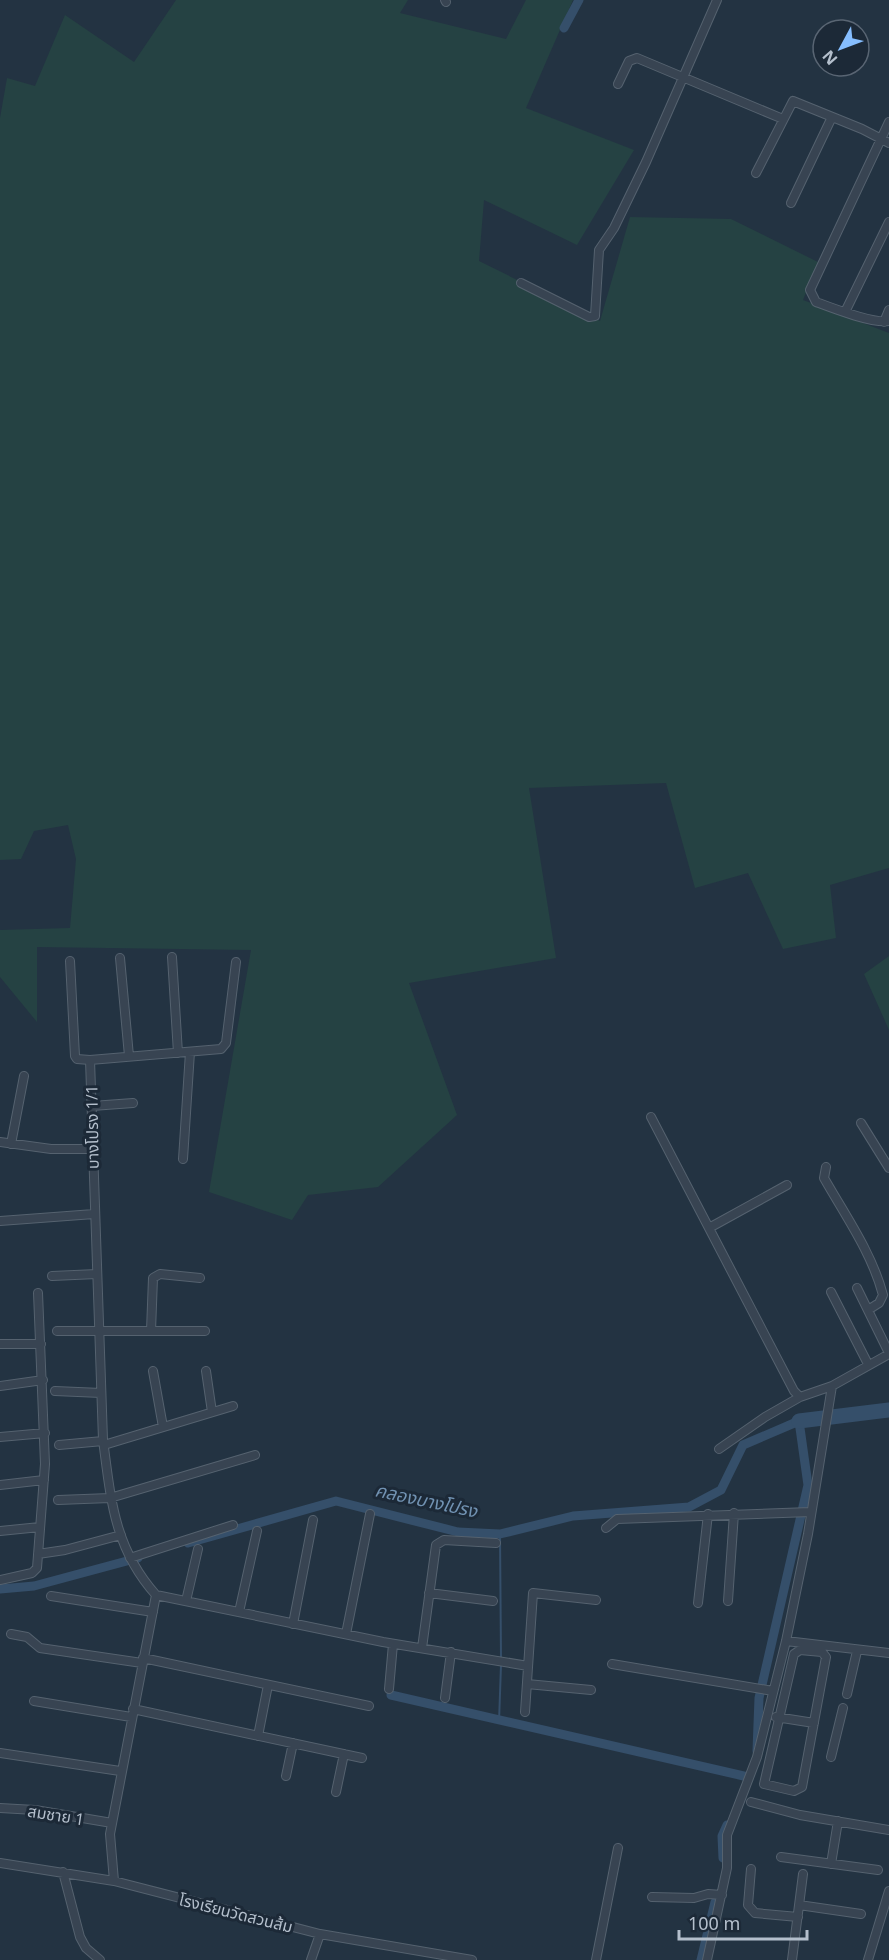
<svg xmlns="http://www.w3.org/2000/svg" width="889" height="1960" font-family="'Noto Sans','Noto Sans Thai',sans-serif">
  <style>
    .green { fill: #254243 }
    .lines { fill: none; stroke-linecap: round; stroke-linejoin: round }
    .stream { stroke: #354f6a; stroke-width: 2 }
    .canal { stroke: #354f6a; stroke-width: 9 }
    .river { stroke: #354f6a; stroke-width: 15 }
    .minor-casing { stroke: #55626f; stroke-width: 10 }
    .minor { stroke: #384452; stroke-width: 8 }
    .labels { text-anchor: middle; stroke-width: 6; stroke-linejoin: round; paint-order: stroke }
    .street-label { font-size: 16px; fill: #b4bfcc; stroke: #1c2937 }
    .water-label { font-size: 18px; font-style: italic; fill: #7192b2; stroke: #1c2937 }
  </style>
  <rect width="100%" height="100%" fill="#233342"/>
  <path class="green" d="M176 0H408L400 13 506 39 526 0H573L526 108 634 150 577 245 484 200 479 261 600 321 630 217 731 219 818 262 803 300 889 333V868L830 885 836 938 783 949 748 873 695 888 666 783 529 788 556 958 409 983 457 1115 378 1187 308 1195 292 1220 209 1192 251 950 37 947V1022L0 977V930L70 928 76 859 68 825 34 831 21 859 0 860V118L7 78 35 86 65 15 134 62Z
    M889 956V1030L864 974Z"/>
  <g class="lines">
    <path class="stream" d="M500 1534 501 1659
      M499 1722 501 1665"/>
    <path class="canal" d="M564 28 579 0
      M188 1543 336 1501 458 1532 500 1534 573 1516 689 1507 721 1490 743 1445 799 1421 808 1485 759 1698 757 1751
      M0 1589 34 1586 138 1558
      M391 1695 748 1777
      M723 1858 722 1836 727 1825
      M701 1960 715 1902"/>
    <path class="river" d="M799 1421 889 1410"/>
    <g class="minor-casing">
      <path id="minor" d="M445 0 446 2
        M618 84 629 61 637 58 783 119
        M889 122 810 290 816 302C832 308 873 324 889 321
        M756 173 793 101 862 129 889 143
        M791 203 832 117
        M521 283 589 317 595 316 599 250 614 228 646 162 717 0
        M846 310 889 222
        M884 322 889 310
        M172 957 178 1053
        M120 958 129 1056
        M70 961 75 1056 77 1059 90 1060
        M92 1106 133 1103
        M651 1117 794 1391 800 1397 832 1386
        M861 1123 889 1168
        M0 1142 51 1149H93
        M11 1144 24 1076
        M183 1159 190 1052
        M826 1167 824 1178C845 1215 872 1253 883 1295L879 1303 868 1310
        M0 1221 94 1214
        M709 1228 787 1185
        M52 1276 97 1274
        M857 1288 889 1353
        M831 1292 868 1364
        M57 1331H205
        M151 1331 153 1278 160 1274 200 1278
        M0 1344H41
        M153 1371 163 1427
        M206 1371 212 1412
        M0 1386 43 1380
        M55 1391 101 1393
        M0 1437 45 1433
        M59 1445 103 1441
        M104 1445 233 1406
        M719 1449 765 1417 800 1397
        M0 1485 44 1480
        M58 1500 110 1498 255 1455
        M606 1528 617 1519 810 1512
        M0 1531 40 1527
        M38 1554 65 1550 121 1535
        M130 1558 233 1525
        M0 1580 32 1573 37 1568 45 1464 38 1293
        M429 1593 493 1601
        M156 1595 383 1642 528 1666
        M51 1596 153 1612
        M186 1601 198 1549
        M728 1601 734 1513
        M698 1603 708 1514
        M239 1612 257 1531
        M293 1624 313 1520
        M11 1634 27 1637 40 1648 142 1663
        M346 1634 370 1514
        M786 1641 889 1653
        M422 1648 436 1545 444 1540 496 1543
        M800 1650 822 1652 826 1657 802 1787 794 1791 764 1784 794 1654Z
        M143 1658 369 1706
        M612 1664 773 1691
        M527 1684 591 1690
        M389 1689 393 1644
        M847 1694 857 1651
        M445 1698 451 1652
        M34 1701 131 1717
        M133 1709 362 1758
        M525 1712 533 1593 596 1600
        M776 1717 814 1723
        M258 1736 268 1685
        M0 1753 120 1771
        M831 1757 843 1708
        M286 1776 293 1743
        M336 1792 344 1754
        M751 1802 800 1815 889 1830
        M0 1808 35 1810 112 1823
        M781 1857 878 1870
        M0 1863 114 1881 320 1934 472 1960
        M831 1864 838 1821
        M751 1869 748 1905 755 1913 798 1917
        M63 1872 80 1937 86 1948 100 1960
        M114 1881 110 1834 156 1595C114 1548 111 1500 103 1440L90 1060 221 1049 226 1043 236 962
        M652 1897 694 1898 708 1894 722 1895
        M799 1905 861 1914
        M311 1960 320 1934
        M596 1960 618 1848
        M707 1960 727 1868V1835L757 1757 786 1641 808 1534 832 1386 889 1354
        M792 1960 803 1874
        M868 1960 889 1891"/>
    </g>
    <use href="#minor" class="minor"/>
  </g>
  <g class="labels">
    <g class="street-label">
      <text transform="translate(92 1127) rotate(-91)" y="6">บางโปรง 1/1</text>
      <text transform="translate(56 1815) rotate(9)" y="6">สมชาย 1</text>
      <text transform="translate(236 1913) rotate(14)" y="6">โรงเรียนวัดสวนส้ม</text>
    </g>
    <g class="water-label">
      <text transform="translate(426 1501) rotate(12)" y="6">คลองบางโปรง</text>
    </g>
  </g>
  <g transform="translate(841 48) rotate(229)"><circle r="28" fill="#1c2937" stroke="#596573" stroke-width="1.5"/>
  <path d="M0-4.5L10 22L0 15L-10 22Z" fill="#86beff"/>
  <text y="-9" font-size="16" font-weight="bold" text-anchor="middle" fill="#b4bfcc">N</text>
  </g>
  <path d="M679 1930v9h128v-9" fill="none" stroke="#b4bfcc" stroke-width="3"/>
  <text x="688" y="1930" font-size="18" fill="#b4bfcc" stroke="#1c2937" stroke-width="4.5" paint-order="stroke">100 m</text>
</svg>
